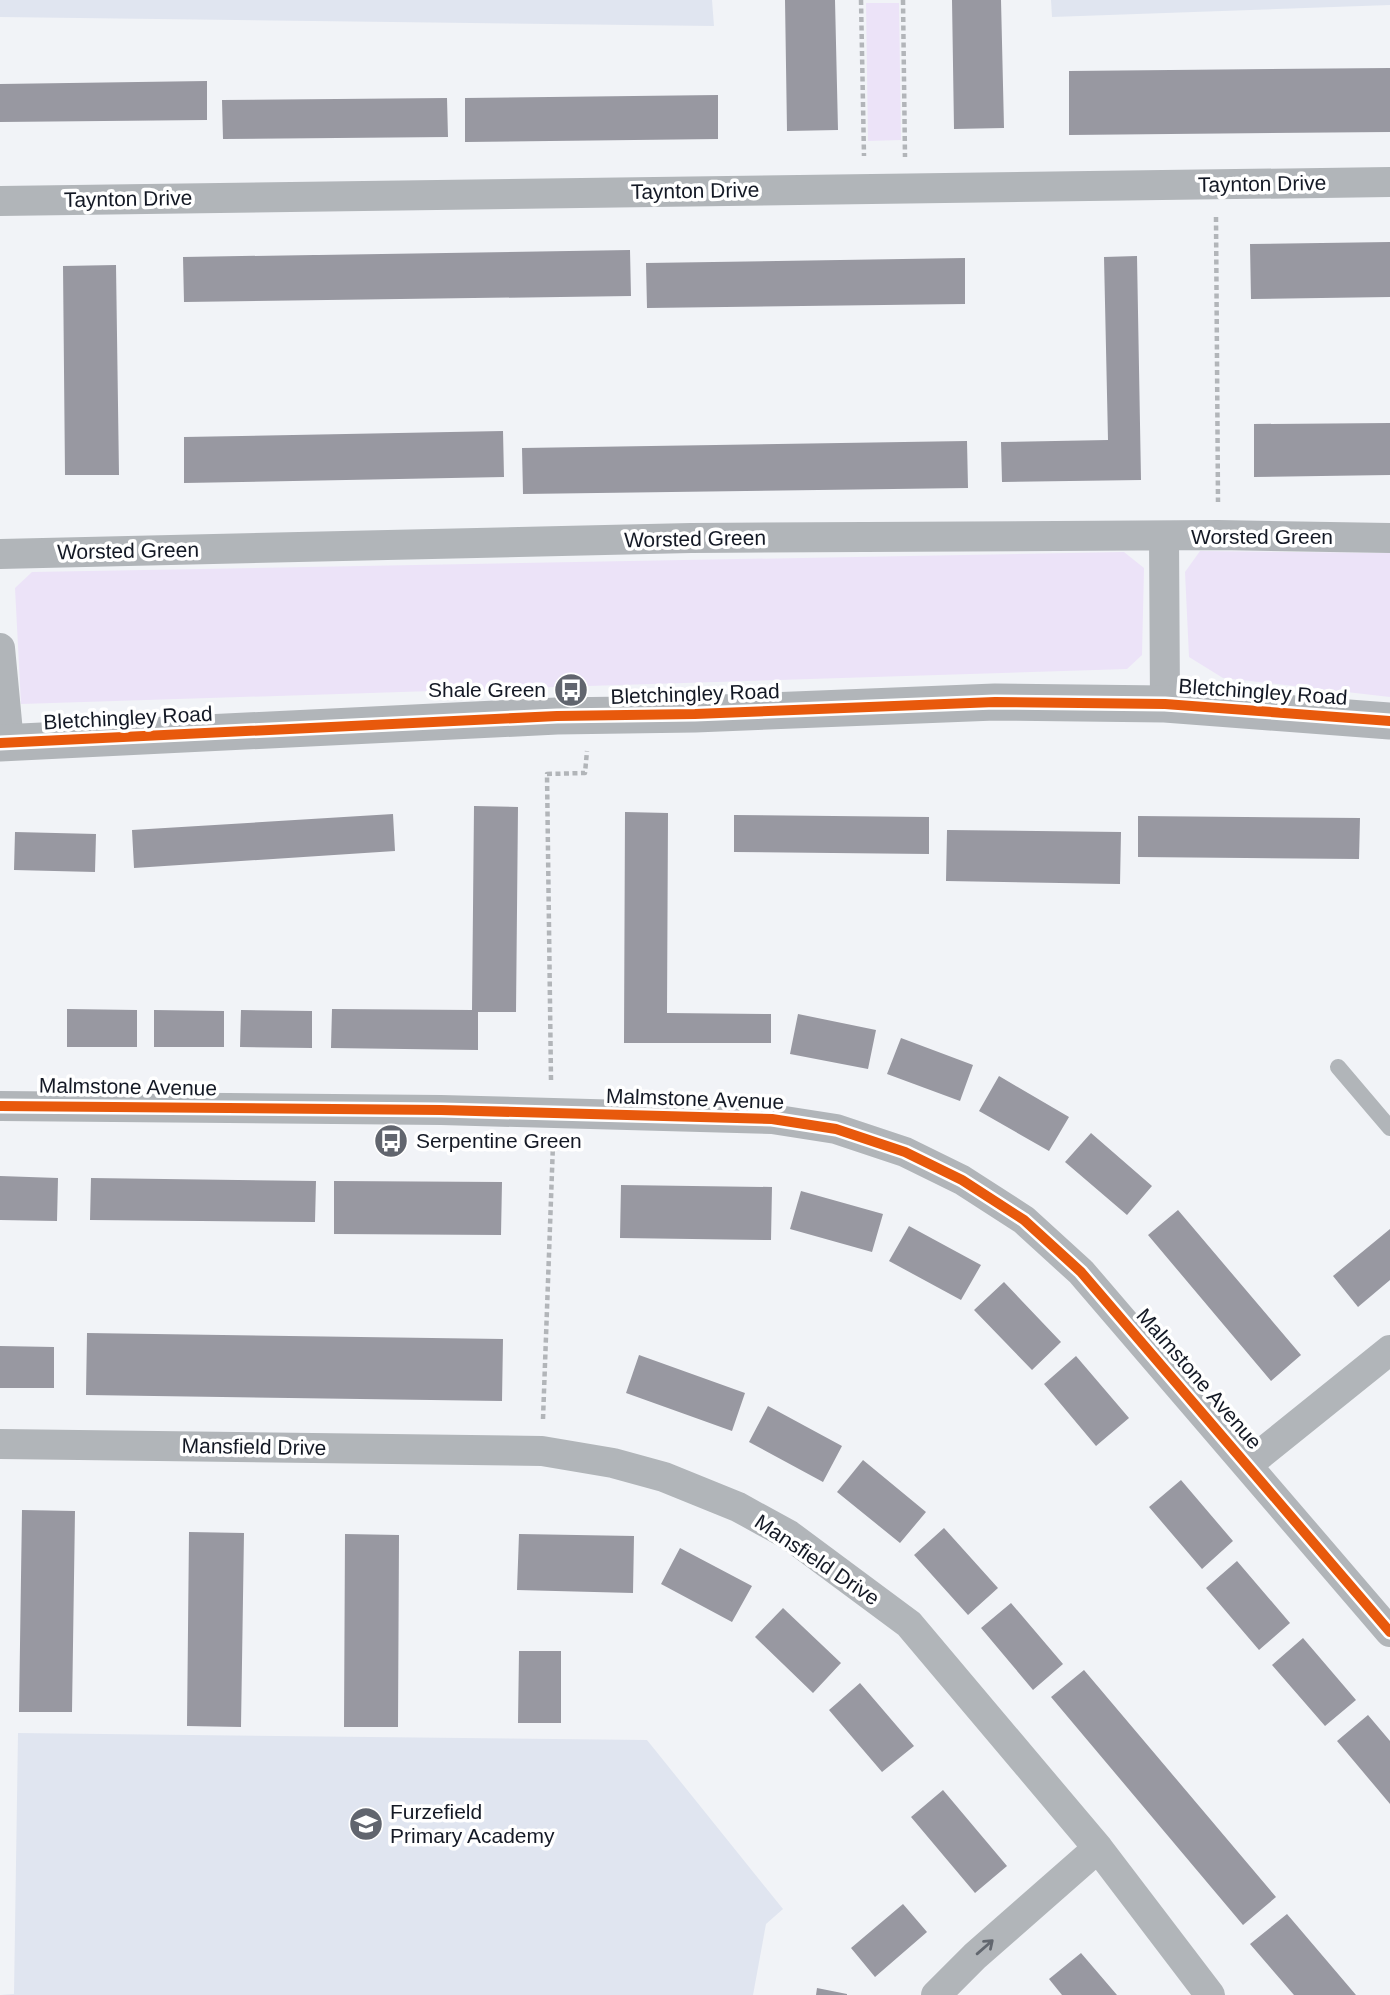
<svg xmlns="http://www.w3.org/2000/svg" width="1390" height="1995" font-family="Arial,sans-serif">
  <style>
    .built { fill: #e0e5f0 }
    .green { fill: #ece3f8 }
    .building { fill: #9898a1 }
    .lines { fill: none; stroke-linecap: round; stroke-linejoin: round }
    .path { stroke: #b2b5b9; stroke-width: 4.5; stroke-dasharray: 5 3.5; stroke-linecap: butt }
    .service { stroke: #b1b5b9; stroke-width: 16 }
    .minor { stroke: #b1b5b9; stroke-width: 30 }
    .tertiary { stroke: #b1b5b9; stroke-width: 37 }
    .cycleway-casing { stroke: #fff; stroke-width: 15 }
    .cycleway { stroke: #e8590c; stroke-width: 10 }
    .oneway { stroke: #62676f }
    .labels { text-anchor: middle; stroke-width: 7; stroke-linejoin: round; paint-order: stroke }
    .street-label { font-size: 21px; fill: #141925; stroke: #fff }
    .poi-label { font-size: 21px; fill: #141925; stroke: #fff; text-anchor: start }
  </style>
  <rect width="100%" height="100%" fill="#f1f3f7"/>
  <path class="built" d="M0 0H712L714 26 0 17Z
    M1051 0H1390V5L1052 17Z
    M18 1733 647 1740 783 1909 766 1924 753 1995H0L14 1994Z"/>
  <path class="green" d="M866 3H899L901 140 868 141Z
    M1200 551 1390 553V697L1223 678 1189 657 1185 572Z
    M1124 552 1144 568 1142 655 1127 669 21 704 15 588 32 572Z"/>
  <path class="building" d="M785 0H835L838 130 787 131Z
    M952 0H1001L1004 128 954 129Z
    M1390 68V132L1069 135V71Z
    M207 81V120L0 122V84Z
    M718 95V139L465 142V98Z
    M447 98 448 137 223 139 222 100Z
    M1390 242V297L1251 299 1250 244Z
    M630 250 631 296 184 302 183 257Z
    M1137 256 1141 480 1002 482 1001 442 1108 440 1104 257Z
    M965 258V304L647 308 646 263Z
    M116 265 119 475H65L63 266Z
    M1390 423V475L1254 477V424Z
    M503 431 504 477 184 483V437Z
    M967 441 968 488 523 494 522 448Z
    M474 806 518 807 516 1012H478V1050L331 1048 332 1009 472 1010Z
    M625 812 668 813 667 1013 771 1014V1043H624Z
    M393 814 395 851 134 868 132 830Z
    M734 815 929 817V854L734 852Z
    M1138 816 1360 818 1359 859 1138 857Z
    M947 830 1121 832 1120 884 946 881Z
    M15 832 96 834 95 872 14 870Z
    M67 1009 137 1010V1047H67Z
    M154 1010 224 1011V1047H154Z
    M241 1010 312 1011V1048L240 1047Z
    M798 1014 876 1030 868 1069 790 1054Z
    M901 1038 973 1065 960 1101 887 1074Z
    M999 1076 1069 1117 1049 1151 979 1111Z
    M1091 1133 1152 1186 1127 1215 1065 1162Z
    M0 1176 58 1178 57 1221 0 1220Z
    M91 1178 316 1181 315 1222 90 1220Z
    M334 1181 502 1182 501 1235 334 1234Z
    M621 1185 772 1187 771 1240 620 1238Z
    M801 1191 883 1214 872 1252 790 1229Z
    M1178 1210 1301 1355 1271 1381 1148 1235Z
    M909 1226 981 1265 961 1300 889 1261Z
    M1390 1229V1280L1358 1307 1333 1276Z
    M1004 1282 1061 1342 1032 1370 974 1310Z
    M87 1333 503 1339 502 1401 86 1395Z
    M0 1346 54 1347V1388H0Z
    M639 1355 745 1393 732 1431 626 1393Z
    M1076 1356 1129 1418 1096 1446 1044 1384Z
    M768 1406 842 1446 823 1482 749 1442Z
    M863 1460 926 1512 900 1543 837 1492Z
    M1181 1480 1233 1541 1202 1569 1149 1507Z
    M22 1510 75 1511 72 1712H19Z
    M944 1528 998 1588 968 1615 914 1555Z
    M189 1532 244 1533 241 1727 187 1726Z
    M345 1534 399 1535 398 1727H344Z
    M519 1534 634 1536 633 1593 517 1590Z
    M680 1548 752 1586 732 1622 661 1584Z
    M1237 1561 1290 1623 1259 1650 1206 1588Z
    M1011 1603 1063 1664 1033 1690 981 1628Z
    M783 1608 841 1663 813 1693 755 1637Z
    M1303 1638 1356 1700 1325 1726 1272 1665Z
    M519 1651H561V1723H518Z
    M1084 1670 1276 1897 1243 1925 1051 1697Z
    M860 1683 914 1746 882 1772 829 1710Z
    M1368 1715 1390 1741V1804L1337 1741Z
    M943 1790 1007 1866 975 1893 911 1817Z
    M903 1904 927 1932 875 1977 851 1948Z
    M1287 1914 1356 1995H1294L1250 1944Z
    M1081 1953 1117 1995H1062L1049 1979Z
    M817 1988 847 1994V1995H816Z"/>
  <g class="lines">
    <path class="path" d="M861 0 864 156
      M903 0 905 157
      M1216 217 1218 502
      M551 1080 547 774 585 773 587 751
      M543 1419 553 1144"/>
    <path class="service" d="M1338 1067 1390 1128"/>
    <path class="minor" d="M0 201 1390 182
      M1164 537 1165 704
      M0 554 691 538 1218 535 1390 538
      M0 648 9 743
      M0 1106 441 1110 772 1119 836 1129 905 1152 962 1180 1024 1220 1081 1272 1390 1632
      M0 1444 542 1451 613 1463 664 1477 738 1507 789 1535 909 1624 1098 1848 1210 1995
      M1247 1465 1390 1350
      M936 1995 975 1956 1098 1848"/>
    <path class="tertiary" d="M0 743 557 716 695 714 995 702 1165 704 1390 721"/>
    <g class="cycleway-casing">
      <path id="cycleway" d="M0 743 557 716 695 714 995 702 1165 704 1390 721
        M0 1106 441 1110 772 1119 836 1129 905 1152 962 1180 1024 1220 1081 1272 1390 1632"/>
    </g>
    <use href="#cycleway" class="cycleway"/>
  </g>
  <defs><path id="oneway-shaft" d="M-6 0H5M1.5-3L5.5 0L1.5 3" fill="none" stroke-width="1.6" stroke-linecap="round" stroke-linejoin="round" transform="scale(1.75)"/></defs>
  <use class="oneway" href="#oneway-shaft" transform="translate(985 1947) rotate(-41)"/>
  <defs>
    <g id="bus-disc" transform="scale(1.75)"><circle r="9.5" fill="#61656e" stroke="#fff"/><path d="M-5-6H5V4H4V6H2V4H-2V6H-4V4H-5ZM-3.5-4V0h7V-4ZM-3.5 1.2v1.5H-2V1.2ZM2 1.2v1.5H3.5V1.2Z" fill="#fff"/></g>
    <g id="school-disc" transform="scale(1.75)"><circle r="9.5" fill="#61656e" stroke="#fff"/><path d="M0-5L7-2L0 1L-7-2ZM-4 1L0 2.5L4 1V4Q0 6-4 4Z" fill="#fff"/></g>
  </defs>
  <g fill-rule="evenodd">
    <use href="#bus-disc" x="571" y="690"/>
    <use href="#bus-disc" x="391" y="1141"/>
    <use href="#school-disc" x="366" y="1824"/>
  </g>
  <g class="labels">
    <g class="street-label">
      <text transform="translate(1262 184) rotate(-1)" y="7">Taynton Drive</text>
      <text transform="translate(695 191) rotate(-1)" y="7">Taynton Drive</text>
      <text transform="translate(128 199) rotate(-1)" y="7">Taynton Drive</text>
      <text x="1262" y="544">Worsted Green</text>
      <text transform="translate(695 539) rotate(-1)" y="7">Worsted Green</text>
      <text transform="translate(128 551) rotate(-1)" y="7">Worsted Green</text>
      <text transform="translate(1263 692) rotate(4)" y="7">Bletchingley Road</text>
      <text transform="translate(695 694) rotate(-2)" y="7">Bletchingley Road</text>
      <text transform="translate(128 718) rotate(-3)" y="7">Bletchingley Road</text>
      <text transform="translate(128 1087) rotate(1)" y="7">Malmstone Avenue</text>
      <text transform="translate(695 1099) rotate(2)" y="7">Malmstone Avenue</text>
      <text transform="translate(1199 1379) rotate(49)" y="7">Malmstone Avenue</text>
      <text transform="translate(254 1447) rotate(1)" y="7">Mansfield Drive</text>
      <text transform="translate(817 1560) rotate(34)" y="7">Mansfield Drive</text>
    </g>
    <g class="poi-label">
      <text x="546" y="697" text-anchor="end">Shale Green</text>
      <text x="416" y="1148">Serpentine Green</text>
      <text x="390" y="1819">Furzefield<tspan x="390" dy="24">Primary Academy</tspan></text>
    </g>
  </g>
</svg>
